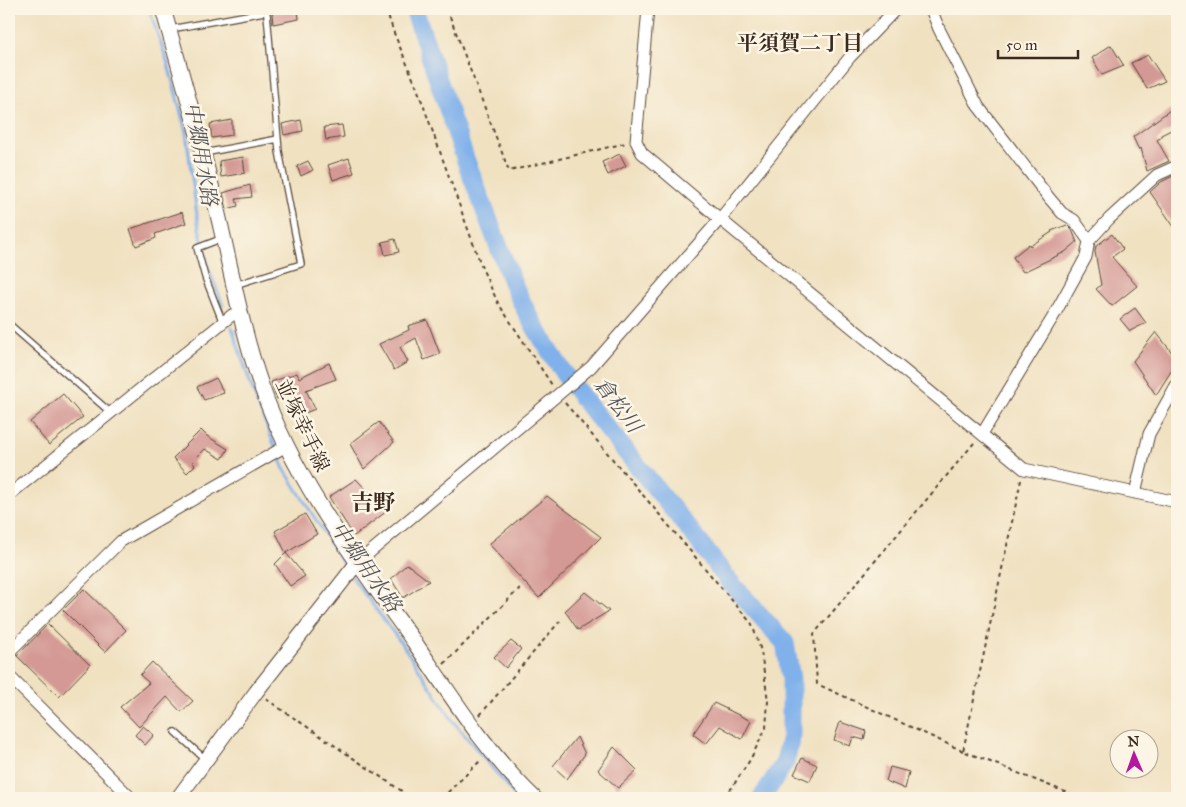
<svg xmlns="http://www.w3.org/2000/svg" width="1186" height="807" font-family="'IM FELL Great Primer','Noto Serif JP',serif">
  <style>
    .lines { fill: none; stroke-linecap: round; stroke-linejoin: round }
    .stream { stroke: #80b1eb; stroke-width: 3 }
    .river { stroke: #80b1eb; stroke-width: 19 }
    .building { fill: #d49994 }
    .service-casing { stroke: #564536; stroke-width: 8 }
    .minor-casing { stroke: #564536; stroke-width: 13 }
    .tertiary-casing { stroke: #564536; stroke-width: 16 }
    .secondary-casing { stroke: #564536; stroke-width: 17 }
    .path { stroke: #564536; stroke-width: 2; stroke-dasharray: 4 4; stroke-linecap: butt }
    .service { stroke: #fff; stroke-width: 5.5 }
    .minor { stroke: #fff; stroke-width: 11 }
    .tertiary { stroke: #fff; stroke-width: 14 }
    .secondary { stroke: #fff; stroke-width: 15 }
    .labels { text-anchor: middle; stroke-width: 5; stroke-linejoin: round; paint-order: stroke }
    .street-label { font-size: 20px; fill: #3b2a1e; stroke: #fcf5e5 }
    .neighbourhood-label { font-size: 21px; font-weight: bold; fill: #3b2a1e; stroke: #fcf5e5 }
    .water-label { font-size: 21px; font-style: italic; fill: #50525c; stroke: #fcf5e5 }
    .quarter-label { font-size: 22px; font-weight: bold; fill: #3b2a1e; stroke: #fcf5e5 }
  </style>
  <rect width="100%" height="100%" fill="#fcf5e5"/>
  <filter id="ink" filterUnits="userSpaceOnUse"><feTurbulence type="fractalNoise" baseFrequency=".02" numOctaves="2"/><feDisplacementMap in="SourceGraphic" scale="10" xChannelSelector="R" yChannelSelector="G"/><feConvolveMatrix kernelMatrix="1 2 1 2 8 2 1 2 1" color-interpolation-filters="sRGB"/></filter>
  <filter id="wash" filterUnits="userSpaceOnUse"><feTurbulence type="fractalNoise" baseFrequency=".0096" numOctaves="4" result="noise"/><feDisplacementMap in="SourceGraphic" scale="20" xChannelSelector="R" yChannelSelector="G"/><feGaussianBlur stdDeviation="1.12" result="paint"/><feColorMatrix in="noise" values="0 0 0 0 0 0 0 0 0 0 0 0 0 0 0 0 0 1.4 0 .05"/><feComposite in="paint" operator="in"/></filter>
  <g filter="url(#wash)">
    <rect width="100%" height="100%" fill="#f0e1c1"/>
    <g class="lines">
      <path class="stream" d="M149 9 168 64 186 132 198 223 208 267 223 305
        M232 328 254 394 283 467 347 570
        M352 577 404 647 453 721 517 798"/>
      <path class="river" d="M414 9 466 161 513 284 530 319 565 375 588 405 693 534 729 581 785 643 791 679V736L785 762 762 798"/>
    </g>
    <g id="blocks">
      <path class="building" d="M298 9 299 19 273 24 272 13Z
        M1111 45 1124 66 1102 75 1092 58Z
        M1148 55 1165 81 1147 89 1131 63Z
        M1177 105V127L1161 135 1162 137 1157 140 1169 161 1147 171 1141 148 1139 150 1133 137Z
        M232 120V135L212 138 210 124Z
        M301 120 303 131 284 135 282 124Z
        M342 125 344 137 326 140 324 127Z
        M620 154 626 166 608 175 602 162Z
        M243 157 245 173 221 177 219 161Z
        M349 158 354 173 333 180 328 165Z
        M308 161 313 170 301 176 297 166Z
        M1177 174V231L1150 192 1161 182Z
        M250 185 252 197 236 199 238 206 227 209 223 193Z
        M182 212 186 223 155 234 156 238 136 246 130 229Z
        M1067 225 1072 230 1077 242 1065 252 1023 272 1013 257 1029 244 1030 246 1052 232 1051 231Z
        M1112 234 1123 249 1112 257 1137 286 1112 306 1096 289 1101 285 1095 252 1096 246Z
        M395 239 399 252 385 255 382 242Z
        M1135 308 1146 323 1130 331 1120 319Z
        M427 320 440 354 424 360 416 338 400 347 408 362 394 370 379 344 409 330 408 326Z
        M1156 332 1177 359V362L1156 395 1133 361Z
        M329 363 336 379 306 390 315 409 305 413 294 393 277 399 271 382 297 373 299 378Z
        M216 378 224 393 204 400 197 387Z
        M63 394 83 417 49 445 30 422Z
        M379 422 394 442 364 469 350 444Z
        M201 430 207 436 228 449 222 459 205 449 192 462 195 465 187 473 173 458Z
        M356 479 387 511 354 536 329 497Z
        M547 496 601 537 539 598 489 544Z
        M305 514 317 534 286 553 275 531Z
        M286 553 305 576 290 586 275 564Z
        M407 564 429 581 403 598 391 579Z
        M84 589 126 630 105 652 63 610Z
        M585 592 609 611 578 630 565 611Z
        M48 624 90 665 59 697 17 656Z
        M511 641 521 649 506 668 494 657Z
        M152 662 193 701 181 712 167 697 139 727 120 707 149 683 140 675Z
        M714 703 751 721 742 739 720 726 706 744 693 734Z
        M840 722 866 731 864 740 853 737 850 746 834 740Z
        M143 726 154 735 145 745 135 735Z
        M577 737 585 754 567 779 553 766Z
        M614 747 637 770 618 788 598 770Z
        M802 758 817 765 810 781 794 774Z
        M890 767 909 772 905 789 886 781Z"/>
    </g>
  </g>
  <g filter="url(#ink)">
    <use href="#blocks" fill-opacity="0" stroke="#564536" stroke-width="1"/>
    <g class="lines">
      <g class="service-casing">
        <path id="service" d="M171 29 264 12 267 14 279 151 301 264 235 285
          M204 153 278 139
          M223 323 205 277 197 248 223 238
          M9 324 110 412
          M175 732 205 759"/>
      </g>
      <g class="minor-casing">
        <path id="minor" d="M648 9 636 141 642 153 720 219 1024 469 1177 502
          M931 9 939 29 978 106 1050 199 1062 213 1074 220 1089 241
          M1177 9V10
          M982 434 1053 317 1086 257 1089 241 1109 219 1157 175 1177 166
          M1135 493 1149 434 1177 384
          M9 495 232 315 241 312
          M357 563 591 367 720 219 850 57 896 9
          M9 652 121 541 286 446
          M9 676 131 798"/>
      </g>
      <g class="tertiary-casing">
        <path id="tertiary" d="M178 798 256 692 357 563"/>
      </g>
      <g class="secondary-casing">
        <path id="secondary" d="M163 9C181 73 200 137 215 202 230 263 241 329 262 388 295 482 358 563 415 643 452 697 487 753 534 798"/>
      </g>
      <path class="path" d="M386 9 394 33 417 88 482 268 498 303 552 385
        M447 9 509 171 626 143
        M565 403 752 624 761 651 768 701 766 728 750 760 725 798
        M1021 480 963 751 1078 797 1086 798
        M444 664 520 588
        M266 699 412 798
        M480 715 560 621
        M963 751 817 684 814 634 974 443
        M442 798 482 759"/>
      <use href="#service" class="service"/>
      <use href="#minor" class="minor"/>
      <use href="#tertiary" class="tertiary"/>
      <use href="#secondary" class="secondary"/>
    </g>
  </g>
  <g class="labels">
    <g class="street-label">
      <text transform="translate(303 425) rotate(65)" y="7">並塚幸手線</text>
    </g>
    <g class="neighbourhood-label">
      <text x="800" y="50">平須賀二丁目</text>
    </g>
    <g class="water-label">
      <text transform="translate(201 154) rotate(80)" y="7">中郷用水路</text>
      <text transform="translate(618 405) rotate(53)" y="7">倉松川</text>
      <text transform="translate(366 567) rotate(55)" y="7">中郷用水路</text>
    </g>
    <g class="quarter-label">
      <text x="373" y="510">吉野</text>
    </g>
  </g>
  <rect width="1186" height="807" fill="none" stroke="#fcf5e5" stroke-width="30"/>
  <g transform="translate(1134 754) rotate(358)"><circle r="24" fill="#fcf5e5" stroke="#afa495"/>
  <path d="M0-4L9 19L0 12L-9 19Z" fill="#b5179e"/>
  <text y="-8" font-size="14" font-weight="bold" text-anchor="middle" fill="#3b2a1e">N</text>
  </g>
  <path d="M998 50v8h80v-8" fill="none" stroke="#3b2a1e" stroke-width="2.5"/>
  <text x="1006" y="50" font-size="15" fill="#3b2a1e" stroke="#fcf5e5" stroke-width="4" paint-order="stroke">50 m</text>
</svg>
